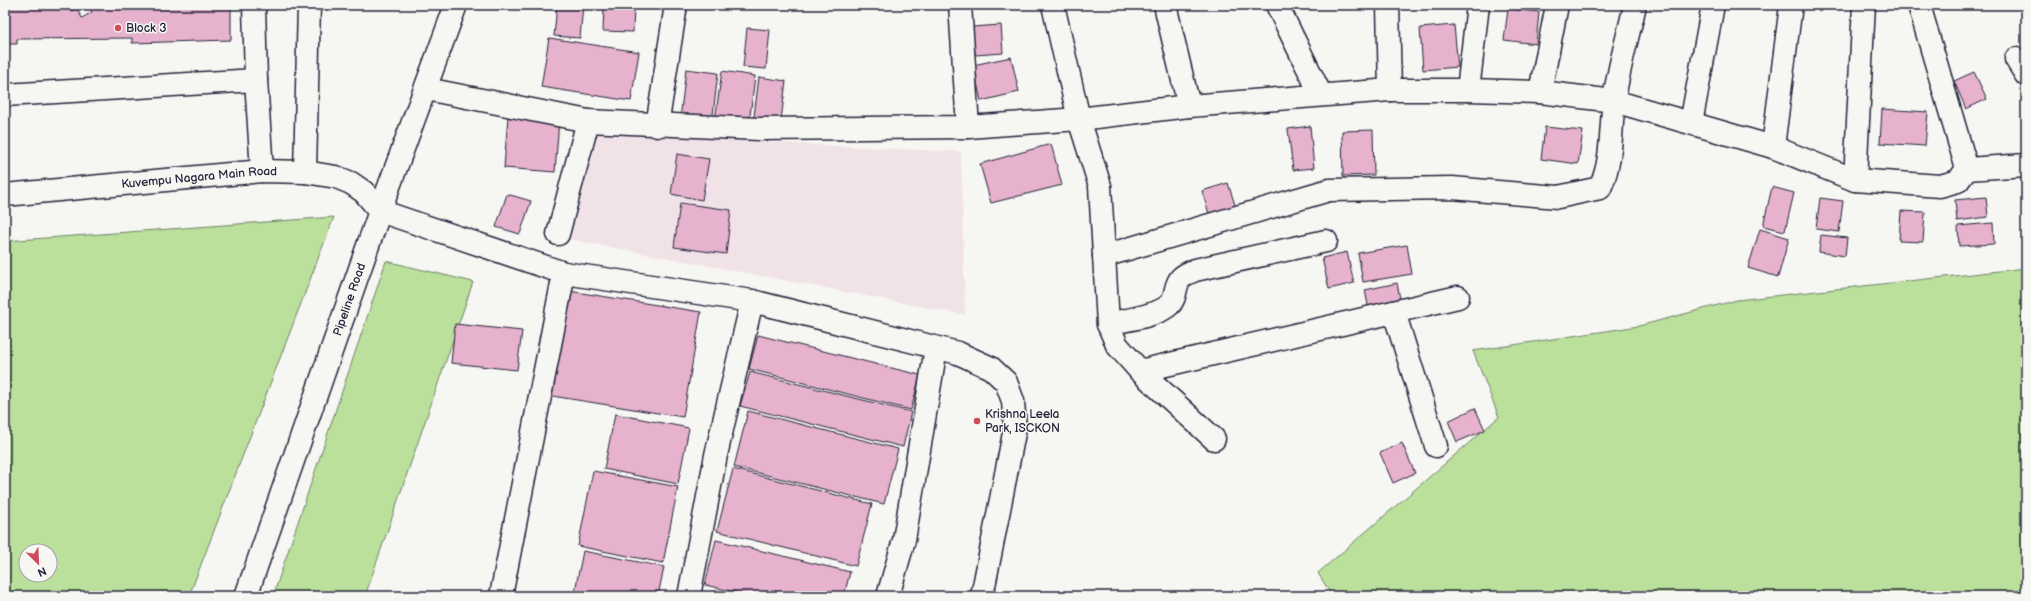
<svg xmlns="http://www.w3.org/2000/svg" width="2031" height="601" font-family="'Balsamiq Sans',sans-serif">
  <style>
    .built { fill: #f1e2e7 }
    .green { fill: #bbe09b; stroke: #6e816b; fill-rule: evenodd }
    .building { fill: #e6b2cd; stroke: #22223b }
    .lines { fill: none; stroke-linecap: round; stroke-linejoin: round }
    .minor-casing { stroke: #22223b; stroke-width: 25 }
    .minor { stroke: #f6f6f2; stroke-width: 22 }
    .poi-dot { fill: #d1495b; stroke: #f6f6f2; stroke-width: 1.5 }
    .labels { text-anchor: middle; stroke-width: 3; stroke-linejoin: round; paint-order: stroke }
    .poi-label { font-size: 12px; fill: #22223b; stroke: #f6f6f2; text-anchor: start }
    .street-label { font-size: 12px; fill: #22223b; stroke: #f6f6f2 }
  </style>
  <rect width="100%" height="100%" fill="#f6f6f2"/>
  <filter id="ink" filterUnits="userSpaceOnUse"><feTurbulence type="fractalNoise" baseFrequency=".025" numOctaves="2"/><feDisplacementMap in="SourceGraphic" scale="8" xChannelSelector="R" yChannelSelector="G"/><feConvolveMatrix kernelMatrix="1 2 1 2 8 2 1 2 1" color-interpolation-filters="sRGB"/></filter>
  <g filter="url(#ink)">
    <path class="built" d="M583 124 758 142 961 152 965 315 569 239Z"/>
    <path class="green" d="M334 217 189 596H5V241ZM26 551H50V575H26Z
      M386 261 473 282 365 596H273Z
      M2026 268V596H1332L1318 573 1499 417 1473 351 1639 326 1737 300Z"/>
    <path class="building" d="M5 5H70L71 11 77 9 82 18 92 12 88 5H231V40L132 43V38L17 39V44H5Z
      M557 5H583L580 38 554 36Z
      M604 5H634L633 32 603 31Z
      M1508 9 1539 12 1536 44 1504 40Z
      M1001 25 1003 53 975 55 972 27Z
      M1454 25 1458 67 1423 70 1420 28Z
      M747 28 770 30 766 69 743 67Z
      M549 38 639 52 631 101 541 87Z
      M1011 57 1019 92 981 101 973 65Z
      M686 69 718 73 712 123 680 119Z
      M722 71 755 76 749 124 715 120Z
      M1974 72 1987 99 1966 109 1954 81Z
      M759 77 786 81 780 128 753 124Z
      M1882 109 1928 112 1925 146 1880 143Z
      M508 116 559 120 555 172 504 168Z
      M1310 126 1314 168 1293 170 1288 129Z
      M1545 127 1583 131 1578 164 1541 159Z
      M1373 130 1374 175 1343 176 1342 131Z
      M1051 144 1062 185 991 203 980 164Z
      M677 154 709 159 702 200 671 194Z
      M1228 183 1236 208 1210 217 1202 191Z
      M1772 187 1794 193 1785 231 1763 226Z
      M507 194 531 201 520 234 496 227Z
      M1986 197 1988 217 1957 221 1955 200Z
      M1820 198 1843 201 1839 232 1816 229Z
      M680 203 731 210 726 254 674 247Z
      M1901 211 1925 212 1923 242 1899 241Z
      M1993 223 1994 244 1959 246 1958 226Z
      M1760 229 1789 238 1778 277 1748 268Z
      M1821 235 1847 238 1845 256 1819 252Z
      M1407 245 1412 274 1363 282 1358 253Z
      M1347 252 1354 283 1329 289 1322 258Z
      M1397 283 1401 304 1369 310 1365 290Z
      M569 291 701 312 683 417 552 396Z
      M455 324 522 331 517 370 451 363Z
      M758 335 920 375 911 410 749 369Z
      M750 372 911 412 903 447 740 406Z
      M1475 408 1485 430 1457 442 1448 421Z
      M748 411 898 449 884 504 734 467Z
      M615 414 689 428 678 484 604 469Z
      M1402 443 1415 473 1393 483 1380 453Z
      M733 469 872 504 856 566 717 531Z
      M593 471 678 487 663 563 578 546Z
      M716 540 850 572 844 596H753L705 585Z
      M583 551 664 567 658 596H574Z"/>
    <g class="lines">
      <g class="minor-casing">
        <g id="minor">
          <path d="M254 5 256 80 262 171"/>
          <path d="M960 5 968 127"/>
          <path d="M1053 5 1079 119 1100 186 1108 324 1117 345 1140 371 1214 439"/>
          <path d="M1165 5 1189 106"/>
          <path d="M1277 5 1321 95"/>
          <path d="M1388 5 1390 90"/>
          <path d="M2016 59 2026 75"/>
          <path d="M426 89 588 121 759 129 968 127 1079 119 1189 106 1390 90H1468L1540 92 1614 101 1773 147 1855 180 1940 186 1958 181 1967 169 1919 5"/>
          <path d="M1468 90 1478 5"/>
          <path d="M1540 92 1557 5"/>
          <path d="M5 95 256 80"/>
          <path d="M1691 123 1713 5"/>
          <path d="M657 126 676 5"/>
          <path d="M1773 147 1791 5"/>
          <path d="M1967 169 2026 165"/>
          <path d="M305 172 309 5"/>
          <path d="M1855 180 1864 5"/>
          <path id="s1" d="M5 195 262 171 305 172 336 177 351 183 364 192 380 211 564 273 752 301 958 353 991 368 1006 382 1013 401 1015 428 982 596"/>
          <path d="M558 234 588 121"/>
          <path d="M1104 256 1329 190 1452 188 1558 197 1600 188C1613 160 1610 131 1614 101 1618 69 1628 37 1635 5"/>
          <path d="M1394 312 1436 446"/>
          <path d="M1108 324C1124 320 1158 316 1169 305 1177 298 1174 285 1181 278 1185 274 1191 272 1195 270L1326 241"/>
          <path d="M1140 371 1458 297"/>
          <path id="s2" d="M246 596 380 211 456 5"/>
          <path d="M501 596 564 273"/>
          <path d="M689 596 716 455 752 301"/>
          <path d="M888 596 904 540 936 348"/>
        </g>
      </g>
      <use href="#minor" class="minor"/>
    </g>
  </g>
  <g class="poi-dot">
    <circle cx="118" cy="28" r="4"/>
    <circle cx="977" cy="421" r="4"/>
  </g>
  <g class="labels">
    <g class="poi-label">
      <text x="126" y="32">Block 3</text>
      <text x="985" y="418">Krishna Leela<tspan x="985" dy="14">Park, ISCKON</tspan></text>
    </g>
    <g class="street-label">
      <text dy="4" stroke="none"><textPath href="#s1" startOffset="195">Kuvempu Nagara Main Road</textPath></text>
      <text dy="4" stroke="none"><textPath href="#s2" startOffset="314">Pipeline Road</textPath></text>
    </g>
  </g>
  <rect width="2031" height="601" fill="none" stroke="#f6f6f2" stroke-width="20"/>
  <rect x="10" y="10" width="2011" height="581" fill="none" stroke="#22223b" stroke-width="1.5" filter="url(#ink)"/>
  <g transform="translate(38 563) rotate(156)"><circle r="19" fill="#f6f6f2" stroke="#a1a1a9"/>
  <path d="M0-3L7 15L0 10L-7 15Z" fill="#d1495b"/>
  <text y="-6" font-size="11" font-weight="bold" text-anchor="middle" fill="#22223b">N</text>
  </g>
</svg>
